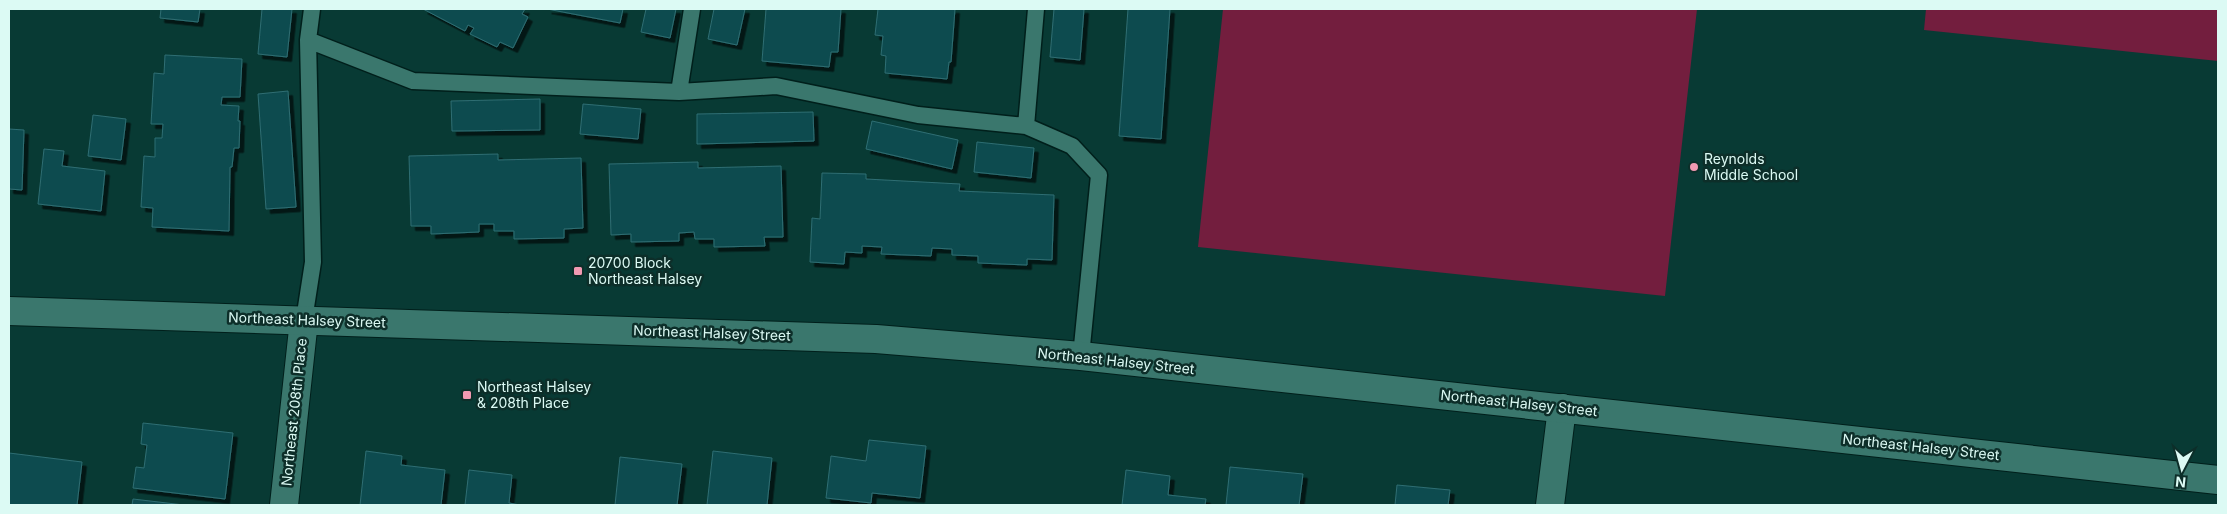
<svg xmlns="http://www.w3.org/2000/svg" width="2227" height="514" font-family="Inter,sans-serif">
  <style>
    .green { fill: #731e3e }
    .building { fill: #104b4f; stroke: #2e6e73; filter: url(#shadow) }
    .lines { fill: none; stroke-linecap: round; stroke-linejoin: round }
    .service-casing { stroke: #001f1b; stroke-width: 19 }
    .minor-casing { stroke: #001f1b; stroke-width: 30 }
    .tertiary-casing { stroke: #001f1b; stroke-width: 30 }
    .service { stroke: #3a776d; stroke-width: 16 }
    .minor { stroke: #3a776d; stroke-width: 28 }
    .tertiary { stroke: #3a776d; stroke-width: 28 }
    .poi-dot { fill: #f19ab2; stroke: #0d2e29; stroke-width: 2 }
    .labels { text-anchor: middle; stroke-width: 5; stroke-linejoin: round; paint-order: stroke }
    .poi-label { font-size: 14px; fill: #dcfaf4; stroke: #0d2e29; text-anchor: start }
    .street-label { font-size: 14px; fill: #dcfaf4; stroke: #0d2e29 }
  </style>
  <defs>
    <filter id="shadow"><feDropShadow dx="4.5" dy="4.5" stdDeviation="0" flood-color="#0009"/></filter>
  </defs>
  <rect width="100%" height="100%" fill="#083a34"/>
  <path class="green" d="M1223 9H1697L1665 296 1198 247Z
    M1926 9H2218V61L1924 30Z"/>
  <path class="building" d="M161 9H200L198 22 160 18Z
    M262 9H292L287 57 258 54Z
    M423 9H525L522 14 528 17 513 48 500 42 497 47 470 34 474 28 468 25 465 31Z
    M547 9H623L620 23Z
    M646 9H676L670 38 641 32Z
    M714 9H745L737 45 708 39Z
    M766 9H841L838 52H831L829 67 762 61Z
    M878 9H955L951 62H949L947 79 885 73 886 56 881 55 883 36 875 35Z
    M1054 9H1084L1080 60 1050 57Z
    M1128 9H1170L1161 139 1119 136Z
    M165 55 242 59 240 97H222L221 105 239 106 238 121H240L239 148H234L232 167H230L229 231 152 227 153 208 141 207 144 156 155 157V138H162L163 124H151L154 73 164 74Z
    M288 91 296 207 266 209 258 94Z
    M540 99V130L452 131 451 101Z
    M583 104 641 109 638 139 580 134Z
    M813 112 814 141 697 144V114Z
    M93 115 126 119 121 160 88 156Z
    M872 121 958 140 952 169 866 149Z
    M9 129 24 130 22 190 9 189Z
    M977 142 1034 148 1031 178 974 172Z
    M44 149 64 151 62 166 105 171 101 211 38 204Z
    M498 154V160L581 158 583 228 564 229V238L514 239V231H494V224H479V232L431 234V226H411L409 156Z
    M698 162V168L781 166 783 237H764L765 246 714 247V239H695L694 232 679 233V241L631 242V234L611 235 609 164Z
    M822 173 866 174V179L960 184 959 191 1054 195 1052 260 1027 259V265L978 263V256L952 255V249L932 248 931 256 881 254 882 247 862 246V253L845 252 844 264 810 262 812 218 820 219Z
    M143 423 233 433 225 499 133 488 136 467 144 468 147 445 141 444Z
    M869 440 926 446 920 498 872 493 871 503 826 498 831 456 866 461Z
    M366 451 402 456 401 465 445 470 441 505H360Z
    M713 451 772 458 767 505H707Z
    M9 453 82 462 77 505H9Z
    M620 457 682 464 677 505H615Z
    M1230 467 1303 474 1299 505H1226Z
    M469 470 512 475 509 503 520 505H465Z
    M1126 470 1170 476 1168 495 1206 499 1205 505H1122Z
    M1397 485 1450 490 1448 505H1395Z
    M133 499 184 505H132Z"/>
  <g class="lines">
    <g class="service-casing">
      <path id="service" d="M1036 9 1026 126 1072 146 1099 175 1081 356
        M308 40 312 9
        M679 92 776 86 918 115 1026 126
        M304 320 313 262 308 40 413 81 679 92 692 9"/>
    </g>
    <g class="minor-casing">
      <path id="minor" d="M284 505 304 320
        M1550 505 1562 408"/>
    </g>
    <g class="tertiary-casing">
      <path id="tertiary" d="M9 311 876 339 1081 356 2218 480"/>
    </g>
    <use href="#service" class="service"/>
    <use href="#minor" class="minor"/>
    <use href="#tertiary" class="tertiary"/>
  </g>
  <g class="poi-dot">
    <circle cx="1694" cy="167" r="5"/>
    <rect x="573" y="266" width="10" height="10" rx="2.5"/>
    <rect x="462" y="390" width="10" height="10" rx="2.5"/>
  </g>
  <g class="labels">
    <g class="poi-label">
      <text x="1704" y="164">Reynolds<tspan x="1704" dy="16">Middle School</tspan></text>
      <text x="588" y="268">20700 Block<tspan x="588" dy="16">Northeast Halsey</tspan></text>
      <text x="477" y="392">Northeast Halsey<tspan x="477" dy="16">&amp; 208th Place</tspan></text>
    </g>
    <g class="street-label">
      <text transform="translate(307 320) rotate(2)" y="5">Northeast Halsey Street</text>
      <text transform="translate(712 333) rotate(2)" y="5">Northeast Halsey Street</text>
      <text transform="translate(1116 361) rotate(6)" y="5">Northeast Halsey Street</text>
      <text transform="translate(1519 403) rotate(6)" y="5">Northeast Halsey Street</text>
      <text transform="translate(294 412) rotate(-84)" y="5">Northeast 208th Place</text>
      <text transform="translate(1921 447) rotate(6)" y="5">Northeast Halsey Street</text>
    </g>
  </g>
  <rect width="2227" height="514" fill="none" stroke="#dcfaf4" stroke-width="20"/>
  <g transform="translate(2182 469) rotate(186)" stroke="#0d2e29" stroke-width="4" paint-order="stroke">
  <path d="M0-4L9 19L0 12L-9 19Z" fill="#dcfaf4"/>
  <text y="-8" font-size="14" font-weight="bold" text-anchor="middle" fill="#dcfaf4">N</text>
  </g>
</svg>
